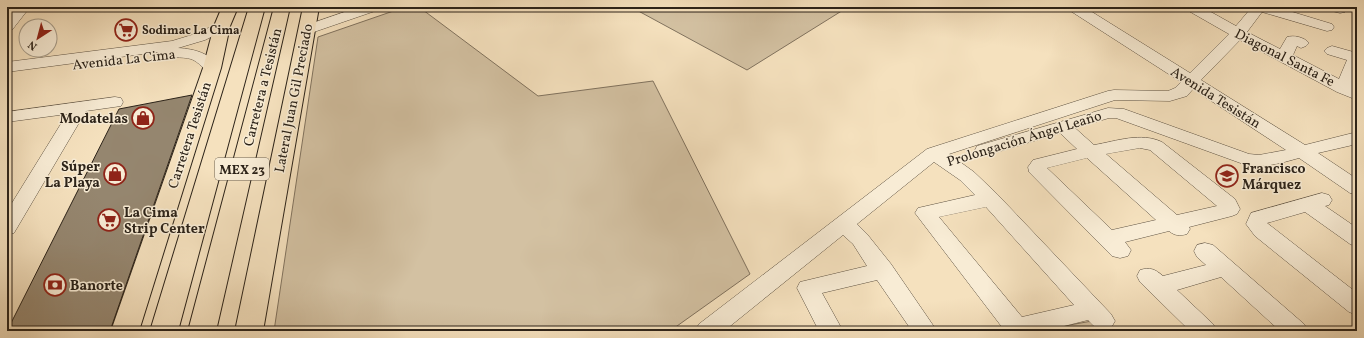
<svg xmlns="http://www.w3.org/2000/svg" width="1364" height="338" font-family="Vollkorn,serif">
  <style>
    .green { fill: #d3c1a2; stroke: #80725e }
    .building { fill: #95866f; stroke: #2c2319 }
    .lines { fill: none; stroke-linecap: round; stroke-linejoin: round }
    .minor-casing { stroke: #5e5242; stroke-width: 1 }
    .major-casing { stroke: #2c2319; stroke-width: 2 }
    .minor { fill: #f8ecd5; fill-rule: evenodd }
    .major { fill: #f5e1be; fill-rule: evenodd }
    .labels { text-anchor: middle; stroke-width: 3; stroke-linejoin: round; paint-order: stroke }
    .far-poi-label { font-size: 12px; font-weight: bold; fill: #2c2319; stroke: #f8ecd5; text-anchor: start }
    .shield { fill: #f8ecd5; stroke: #695f51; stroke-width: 1 }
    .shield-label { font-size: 13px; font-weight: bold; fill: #2c2319 }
    .street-label { font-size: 14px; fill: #2c2319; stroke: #f8ecd5 }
    .poi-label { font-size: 14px; font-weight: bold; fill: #2c2319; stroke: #f8ecd5; text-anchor: start }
  </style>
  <rect width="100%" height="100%" fill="#f5e1be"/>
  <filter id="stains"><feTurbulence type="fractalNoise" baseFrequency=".005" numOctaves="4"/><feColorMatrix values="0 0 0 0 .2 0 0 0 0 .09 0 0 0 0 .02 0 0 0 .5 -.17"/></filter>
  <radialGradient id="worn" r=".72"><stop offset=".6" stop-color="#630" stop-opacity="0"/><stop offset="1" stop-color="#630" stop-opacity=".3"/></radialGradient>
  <path class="green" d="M405 7H419L538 96 653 81 750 274 670 331H274L318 37Z
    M631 7H848L747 70Z
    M1092 321 1101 331H1036Z"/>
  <path class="building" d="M192 95 110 331H7L119 109Z"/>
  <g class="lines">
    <g class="minor-casing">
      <path id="minor" d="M16 7H30L12 30 7 31V18Z
        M359 7H380L378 10 311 33 306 34 301 33 299 30 301 27Z
        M1067 7H1084L1190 73 1229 34 1187 10 1185 7H1202L1236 26 1252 7H1276L1332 24 1334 27 1332 30 1327 31 1262 12 1247 32 1280 49 1287 37C1294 35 1304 37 1309 43L1306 46 1301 48 1297 46 1293 55 1339 79 1347 60 1327 54 1324 51 1327 48 1332 46 1357 53V74L1352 86 1357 88V100L1337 92 1240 40 1201 80 1305 145 1357 132V144L1318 153 1357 179V194L1350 193 1299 158C1281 163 1265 168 1246 165L1116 118H1109L1075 128 1094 145C1117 141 1141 132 1162 142L1235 199 1240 209 1237 214 1232 216 1189 227 1190 229 1187 234C1180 236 1175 236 1169 231L1125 242 1131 250 1128 256 1120 258 1112 256 1029 172 1028 167 1033 160 1077 149 1060 133 984 156 977 154 975 150 977 146 1108 108 1124 109 1249 154 1259 155 1286 150 1193 89 1187 96 1170 101 1115 100 949 154 974 172 997 194 1111 314 1115 321 1111 328C1100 331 1096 329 1088 320L1044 331H1005L915 213 918 208 975 195 960 180 934 162 857 224 867 234 891 264 937 331H912L877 280 822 293 843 331H819L797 288 800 282 867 266 853 244 843 235 724 331H695L699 324 927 149 1108 91 1114 90 1168 91 1175 88 1181 82 1069 10ZM1140 148 1150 150 1217 206 1177 215 1106 154ZM1087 158 1156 220 1112 230 1047 168ZM986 207 1074 305 1022 317 939 217Z
        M1326 7H1346L1347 9 1345 12 1340 13 1328 10Z
        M222 22 227 23 229 26 227 29 205 40 178 48C195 49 210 53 220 68L218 71C205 75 202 63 191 59 181 56 170 59 160 56L157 53 158 52 7 72V62L172 41 195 34Z
        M115 97 121 98 123 102 121 106 86 111 14 233 7 235V211L67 114 7 122V112Z
        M1322 193 1329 195 1332 200 1329 205 1325 206 1357 228V247L1350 244 1305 212 1267 223 1357 293V315L1349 312 1255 236 1246 224 1251 213Z
        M1205 243 1213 245 1304 324 1308 331H1280L1221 277 1177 290 1213 324 1217 331H1190L1140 282 1137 276 1140 270C1150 267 1155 269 1163 276L1206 265 1197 257 1194 251 1197 245Z"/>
    </g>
    <g class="major-casing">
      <path id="major" d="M222 7H238L230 26 221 68 139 331H111L203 68 214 26Z
        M249 7H265L178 331H150Z
        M274 7H290L216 331H188Z
        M303 7H319L263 331H235Z"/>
    </g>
    <use href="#minor" class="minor"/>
    <use href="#major" class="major"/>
  </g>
  <defs>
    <g id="supermarket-ring" transform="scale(1.15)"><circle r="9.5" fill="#f8ecd5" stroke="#8f2418" stroke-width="1.5"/><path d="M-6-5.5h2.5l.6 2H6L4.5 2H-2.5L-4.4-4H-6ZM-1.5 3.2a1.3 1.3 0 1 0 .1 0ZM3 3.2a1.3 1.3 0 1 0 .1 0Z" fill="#8f2418"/></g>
    <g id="shop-ring" transform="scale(1.15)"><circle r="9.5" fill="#f8ecd5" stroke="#8f2418" stroke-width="1.5"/><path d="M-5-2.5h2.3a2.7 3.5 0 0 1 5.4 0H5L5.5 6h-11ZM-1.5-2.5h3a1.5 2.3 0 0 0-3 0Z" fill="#8f2418"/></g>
    <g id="school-ring" transform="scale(1.15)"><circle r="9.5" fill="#f8ecd5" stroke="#8f2418" stroke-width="1.5"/><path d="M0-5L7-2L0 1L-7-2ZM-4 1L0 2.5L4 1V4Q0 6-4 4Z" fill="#8f2418"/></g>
    <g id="bank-ring" transform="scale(1.15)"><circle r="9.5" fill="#f8ecd5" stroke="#8f2418" stroke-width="1.5"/><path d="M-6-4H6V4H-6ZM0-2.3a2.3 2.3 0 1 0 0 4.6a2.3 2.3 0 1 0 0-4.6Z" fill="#8f2418"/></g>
  </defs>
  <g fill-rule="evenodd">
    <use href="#supermarket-ring" x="126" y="30"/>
    <use href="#shop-ring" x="143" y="118"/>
    <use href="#shop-ring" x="115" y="174"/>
    <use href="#school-ring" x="1227" y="176"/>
    <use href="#supermarket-ring" x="109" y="220"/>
    <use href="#bank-ring" x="55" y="285"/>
  </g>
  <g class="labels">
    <g class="far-poi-label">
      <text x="142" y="34">Sodimac La Cima</text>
    </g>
    <rect class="shield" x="215" y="158" width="54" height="22" rx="3"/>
    <g class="shield-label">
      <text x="242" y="174">MEX 23</text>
    </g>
    <g class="street-label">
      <text transform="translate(1285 57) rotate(27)" y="5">Diagonal Santa Fe</text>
      <text transform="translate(124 59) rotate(-6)" y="5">Avenida La Cima</text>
      <text transform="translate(262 87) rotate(-76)" y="5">Carretera a Tesistán</text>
      <text transform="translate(1216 97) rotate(32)" y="5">Avenida Tesistán</text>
      <text transform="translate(293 98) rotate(-79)" y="5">Lateral Juan Gil Preciado</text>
      <text transform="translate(189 135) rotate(-72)" y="5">Carretera Tesistán</text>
      <text transform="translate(1024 138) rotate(-17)" y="5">Prolongación Ángel Leaño</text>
    </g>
    <g class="poi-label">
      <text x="128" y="123" text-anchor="end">Modatelas</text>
      <text x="100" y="171" text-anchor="end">Súper<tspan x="100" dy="16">La Playa</tspan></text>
      <text x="1242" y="173">Francisco<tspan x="1242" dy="16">Márquez</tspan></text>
      <text x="124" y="217">La Cima<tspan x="124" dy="16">Strip Center</tspan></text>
      <text x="70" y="290">Banorte</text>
    </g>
  </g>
  <rect width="1364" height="338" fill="none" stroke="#f5e1be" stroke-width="24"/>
  <rect x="8" y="8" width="1348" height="322" fill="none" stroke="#2c2319" stroke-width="2"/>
  <rect x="12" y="12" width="1340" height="314" fill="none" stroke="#2c2319"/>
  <g transform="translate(38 38) rotate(216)"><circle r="19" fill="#f8ecd5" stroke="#a69c8a"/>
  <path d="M0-3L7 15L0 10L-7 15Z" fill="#8f2418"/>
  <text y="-6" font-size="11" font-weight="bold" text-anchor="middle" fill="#2c2319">N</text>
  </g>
  <rect width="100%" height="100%" filter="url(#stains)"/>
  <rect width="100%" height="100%" fill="url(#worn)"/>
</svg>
